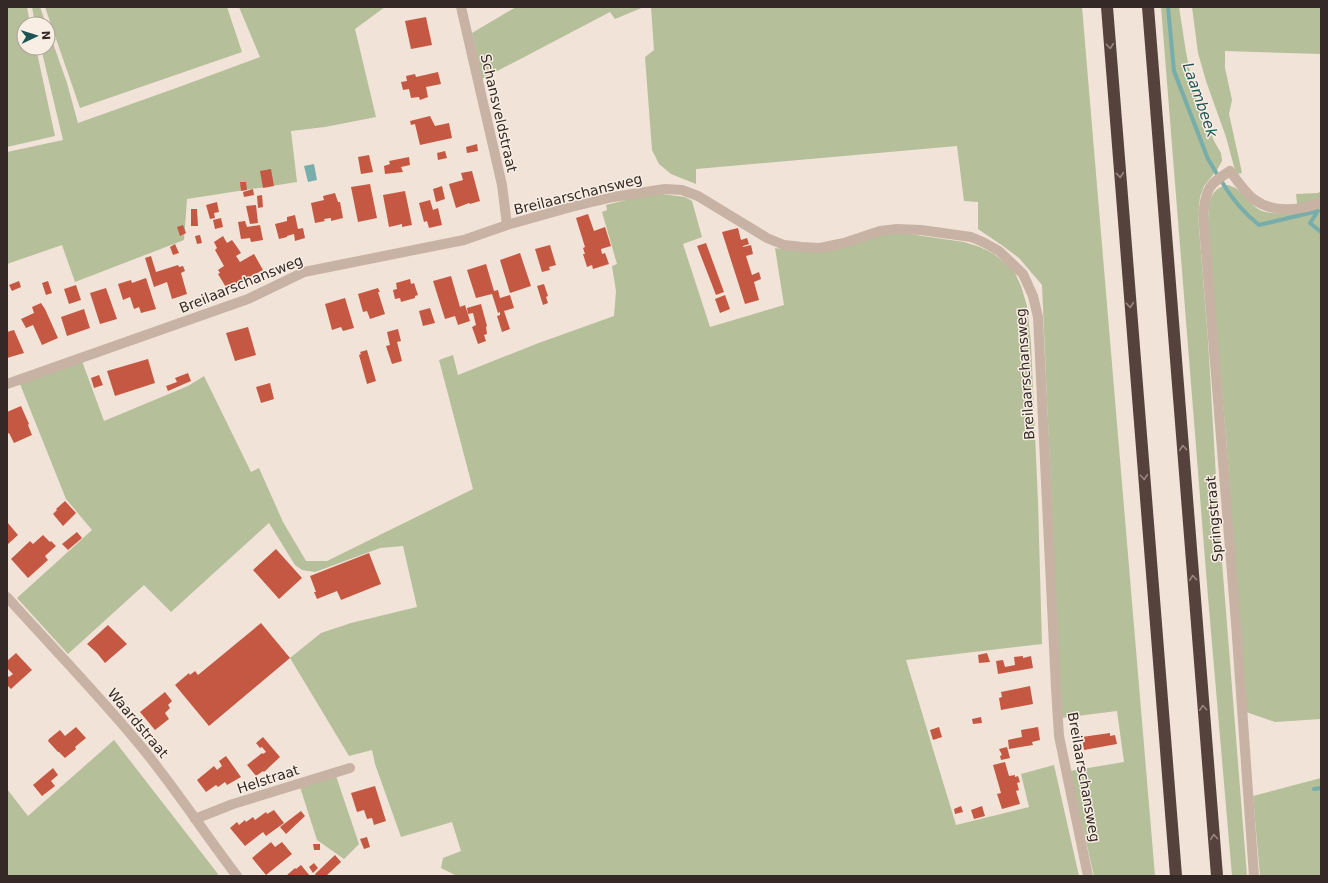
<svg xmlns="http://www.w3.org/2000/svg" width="1328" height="883" font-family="'DejaVu Sans',sans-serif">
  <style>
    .green { fill: #b5bf99 }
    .water { fill: #77adab }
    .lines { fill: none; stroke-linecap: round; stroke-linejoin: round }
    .stream { stroke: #77adab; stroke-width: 4 }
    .building { fill: #c55842 }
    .minor { stroke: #c8b2a4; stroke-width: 10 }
    .tertiary { stroke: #c8b2a4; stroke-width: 10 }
    .motorway { stroke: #55423d; stroke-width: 12 }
    .oneway { stroke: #978780 }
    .labels { text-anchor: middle; stroke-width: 3; stroke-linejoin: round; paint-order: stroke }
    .street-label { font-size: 14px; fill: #342926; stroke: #f9eee4 }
    .water-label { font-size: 15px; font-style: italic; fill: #1c5454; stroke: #f9eee4 }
  </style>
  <rect width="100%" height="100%" fill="#f1e3d8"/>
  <path class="green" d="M7 7H27L30 24H24V48H36L55 136 7 147Z
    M32 7H40L46 24H35Z
    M45 7H227L242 52 80 108Z
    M239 7H385L355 29 376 117 325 127 291 131 297 182 187 199 184 240 75 282 62 245 7 264V152L63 140 41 48H48V29L67 83 78 123 179 87 260 57Z
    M516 7H644L615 19 610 12 482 79 472 33Z
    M651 7H1082L1155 876H1094L1070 771 1124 762 1117 711 1061 718 1042 285 1019 258 1003 246 978 229V202L964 201 957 146 696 169V184L671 174 659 164 652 150 645 57 654 50Z
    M1161 7H1179L1186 52 1194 92 1214 141 1221 153 1222 161 1217 170 1204 186 1200 197 1198 215 1208 340 1218 511 1247 876H1232L1208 597Z
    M1192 7H1321V54L1225 51V68L1232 100 1229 114 1242 173 1236 174 1226 137 1206 81 1198 53Z
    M1226 185C1240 186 1247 201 1258 209 1269 216 1286 212 1298 212L1296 194 1318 193 1321 191V719L1275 722 1246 712 1226 437 1208 230C1209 212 1205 191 1226 185Z
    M662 194 685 197 692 201 702 237 683 244 710 327 784 305 775 248 804 252 888 233 909 234 964 242 980 247 994 254 1014 271 1021 286 1027 306 1031 343 1038 502 1042 644 906 660 956 825 1029 807 1021 774 1054 765 1079 876H457L441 868 443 858 461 851 452 822 401 837 375 764 372 750 349 756 290 658 321 633 351 623 417 607 403 546 380 548 315 572 302 570 295 565 269 523 171 612 144 585 68 654 17 598 92 530 66 499 20 384 82 361 104 421 188 386 204 376 251 472 259 468 283 522 306 561H327L473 489 439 360 453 355 458 375 536 344 614 316 616 291 612 266 617 264 602 212 607 210 606 205 642 196Z
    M114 740 218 874 217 876H7V789L28 816Z
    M336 776 359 844 344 859 317 840 300 787Z
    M1321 778V876H1260L1253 796Z"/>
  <path class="water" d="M314 164 317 180 308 182 304 166Z"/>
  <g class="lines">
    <path class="stream" d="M1168 7 1174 71 1208 159 1217 174
      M1222 182C1232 199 1244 213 1259 225L1318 211 1310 223 1321 232
      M1314 789 1321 788"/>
  </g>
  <path class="building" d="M426 17 432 45 411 49 405 21Z
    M438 72 441 84 426 87 428 97 420 100 419 97 411 98 409 89 403 90 401 82 407 81 406 76 415 74 416 77Z
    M430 116 435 126 449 123 452 138 420 145 415 124 411 125 410 121Z
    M477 144 478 151 467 153 466 147Z
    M445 151 447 158 438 160 437 153Z
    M369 155 373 172 361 174 358 157Z
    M409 157 410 165 401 167 403 172 385 174 384 166 390 164 389 161Z
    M271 169 274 186 263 188 260 171Z
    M472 171 480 201 470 204 469 203 456 208 449 184 463 180 461 173Z
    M240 182H246L247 190 241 191Z
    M370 184 377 218 358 222 351 187Z
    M442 186 445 199 436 202 433 189Z
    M253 189 254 195 244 197 243 192Z
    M405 191 412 225 402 227V224L389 227 383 195Z
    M335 193 338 202H340L343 218 331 221V218L324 219 325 221 315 223 311 203 324 200 323 196Z
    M262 195 263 207 258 208 257 196Z
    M430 200 433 210 438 208 442 225 429 228 427 221 424 222 419 203Z
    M217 202 219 212 214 213 215 218 210 219 206 205Z
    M256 205 258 223 250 224 246 206Z
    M191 209H197L198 226H191Z
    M588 214 594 231 605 227 611 246 601 249 602 254 605 253 609 264 593 269 592 265 587 267 583 254H585L583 248 585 247 576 218Z
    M295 215 298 229 303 228 305 238 295 241 294 234 287 236V237L279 239 275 224 287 221V217Z
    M221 218 223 227 215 229 213 220Z
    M245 221 247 227 260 225 263 240 251 242 250 238 241 239 238 222Z
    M183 225 186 233 180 236 177 227Z
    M738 228 741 240 747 238 749 244 743 246V247L751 245 753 254 746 256 752 275 759 272 761 279 754 282 759 300 745 304 722 232Z
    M200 235 202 243 197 244 195 236Z
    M223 236 227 243 232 240 237 247 241 253 236 256 240 262 254 254 263 270 227 289 218 274 220 273 218 270 224 266 215 250 217 248 214 242Z
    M706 243 724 292 716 295 697 246Z
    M175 244 179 253 173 255 170 247Z
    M550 245 556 265 549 267 550 270 542 272 535 249Z
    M520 253 531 286 510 293 500 260Z
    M151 256 156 272 178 265 179 267 183 266 185 271 181 273 187 294 172 299 167 282 154 287 145 258Z
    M486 264 494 291 498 290 500 298 510 295 514 308 504 311 510 329 502 332 497 316 500 315V312L498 313 492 294 476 298 467 270Z
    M451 276 460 307 465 305 470 321 458 325 455 316 445 319 433 281Z
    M146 278 156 309 141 313 139 307 134 309 130 297 123 300 118 284 131 280 132 283Z
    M410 279 411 284 414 283 418 295 415 296V298L401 302 400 298 395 299 393 290 397 289 396 283Z
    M19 281 21 287 12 291 9 285Z
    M48 281 52 293 46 295 42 283Z
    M544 284 548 296 546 297 548 303 543 305 537 286Z
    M76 285 81 300 69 304 64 289Z
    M106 288 117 319 100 324 90 293Z
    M378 288 380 292H378L385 314 370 319 367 311 363 312 358 294Z
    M725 295 730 309 720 313 715 299Z
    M345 298 354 328 343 331 341 327 332 330 325 304Z
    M41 303 45 309 58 338 42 345 33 325 26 328 21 319 34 313 32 307Z
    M481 304 487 326 486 327 487 334 484 335 486 341 478 344 472 327 476 325 473 313 468 314 467 308Z
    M430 308 435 323 423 326 419 311Z
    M84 309 90 328 67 336 61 317Z
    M248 327 256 355 235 361 226 333Z
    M398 329 401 341 397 342 402 361 392 364 386 346 390 345 387 332Z
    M14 330 24 353 7 358V332Z
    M367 350 376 381 367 384 359 355 361 354 360 352Z
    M148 359 155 383 115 396 107 371Z
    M188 373 191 381 168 391 166 386 177 382 175 378Z
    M99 375 103 385 94 388 91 378Z
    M270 383 274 399 261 403 256 387Z
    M21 406 29 424 28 425 32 435 14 443 9 433 7 434V412Z
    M65 501 76 513 63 526 53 514 57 510 56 509Z
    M7 522 18 535 7 545Z
    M77 532 82 538 68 550 62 544Z
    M43 535 50 542 51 541 56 546 45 556 48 560 28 578 11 559 30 541 33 544Z
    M276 549 302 578 279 599 253 570Z
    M369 553 381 584 341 600 337 591 317 599 314 592H316L310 576Z
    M261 623 290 658 209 726 175 685 189 673 190 675 195 671 198 675Z
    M108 625 127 644 105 663 97 653 87 644Z
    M16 653 32 670 11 689 7 685V675L9 677 13 674 7 668V661Z
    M987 653 990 662 979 663 978 655Z
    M1023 656V658L1031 656 1033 668 998 674 996 661 1003 660 1005 667 1015 665 1014 657Z
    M1030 686 1033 704 1001 710 999 698 1002 697 1001 692Z
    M165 692 172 701 168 705 170 708 165 713 169 719 155 730 140 712Z
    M981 717 982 723 973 724 972 719Z
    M76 727 86 738 75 747 76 749 65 758 59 752H58L48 741 49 739 60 730 65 736Z
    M939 727 942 737 933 740 930 730Z
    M1038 727 1040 740 1032 742 1033 745 1009 749 1008 740 1022 737 1021 730Z
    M1110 733V736L1115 735 1117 744 1084 750 1082 737Z
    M263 737 280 757 264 772 263 771 256 776 247 765 262 753 263 754 266 752 262 747 260 748 256 743Z
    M1007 747 1010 758 1001 760 1000 756 1002 755 999 749Z
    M226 756 241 777 227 785 225 782 218 787 216 785 206 792 197 780 214 766 217 770 222 766 219 761Z
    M1005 762 1009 776 1015 775V777L1018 776 1020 782 1017 783 1019 790 1016 791 1020 804 1002 809 997 794 1001 793 993 765Z
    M53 768 58 775 51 781 55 786 42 796 33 785Z
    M375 786 386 821 374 825 372 818 367 819 364 810 357 812 351 793Z
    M961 806 963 812 955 814 954 809Z
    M982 806 985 816 974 819 971 810Z
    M274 810 284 823 266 836 263 832 245 846 230 828 237 822 239 825 245 820 246 822 253 817 255 820 266 812 267 814Z
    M301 811 305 816 286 834 280 827Z
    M367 837 370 847 364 849 360 839Z
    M271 842 275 847 282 842 292 854 266 875 252 858Z
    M313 844H320V850H314Z
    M335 855 341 862 326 876H316L315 874Z
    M314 863 318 868 313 873 309 867Z
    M301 865 310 876H286L295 868 296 869Z"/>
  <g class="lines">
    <path class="minor" d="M461 7 502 185 507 225
      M7 384 248 299 304 272 464 240 507 225 571 207 613 197 665 189 682 190 698 196 767 238 784 245 802 247 820 248 844 243 880 231 897 229 921 230 971 237 983 242 999 251 1023 274 1033 296 1038 317 1056 688 1059 736 1088 876
      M195 819 233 804 350 768
      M1254 876 1236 623 1203 214C1207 187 1208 185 1230 171 1237 180 1246 194 1255 200 1272 213 1303 211 1321 202"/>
    <path class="tertiary" d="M7 597C51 646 97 693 139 744 174 786 204 833 237 876"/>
    <path class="motorway" d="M1107 7 1176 876
      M1148 7 1217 876"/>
  </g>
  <defs><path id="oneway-chevron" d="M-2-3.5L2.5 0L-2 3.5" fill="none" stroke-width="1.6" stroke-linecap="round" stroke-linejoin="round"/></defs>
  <g class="oneway">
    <use href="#oneway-chevron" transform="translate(1110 46) rotate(85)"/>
    <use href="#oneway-chevron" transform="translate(1120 175) rotate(85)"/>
    <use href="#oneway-chevron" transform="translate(1130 305) rotate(85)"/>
    <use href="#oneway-chevron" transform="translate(1183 448) rotate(-95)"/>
    <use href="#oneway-chevron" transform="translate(1144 477) rotate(85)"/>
    <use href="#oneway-chevron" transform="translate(1193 578) rotate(-95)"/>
    <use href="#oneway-chevron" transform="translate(1203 708) rotate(-95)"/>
    <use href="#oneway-chevron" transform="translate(1214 837) rotate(-95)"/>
  </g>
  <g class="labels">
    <g class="street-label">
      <text transform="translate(499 113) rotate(77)" y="5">Schansveldstraat</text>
      <text transform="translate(578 194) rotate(-14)" y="5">Breilaarschansweg</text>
      <text transform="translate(241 284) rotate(-22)" y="5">Breilaarschansweg</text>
      <text transform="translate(1025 374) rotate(-94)" y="5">Breilaarschansweg</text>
      <text transform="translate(1214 519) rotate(-95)" y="5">Springstraat</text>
      <text transform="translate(138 723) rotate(50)" y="5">Waardstraat</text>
      <text transform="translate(1084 777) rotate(80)" y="5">Breilaarschansweg</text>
      <text transform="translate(268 779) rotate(-18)" y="5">Helstraat</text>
    </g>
    <g class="water-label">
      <text transform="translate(1200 100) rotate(71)" y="5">Laambeek</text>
    </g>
  </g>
  <rect width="1328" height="883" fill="none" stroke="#342926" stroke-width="16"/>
  <g transform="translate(36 36) rotate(86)"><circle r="19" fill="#f9eee4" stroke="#aa9f98"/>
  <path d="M0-3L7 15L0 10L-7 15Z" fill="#1c5454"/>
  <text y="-6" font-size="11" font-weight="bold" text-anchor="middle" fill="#342926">N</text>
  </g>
</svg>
